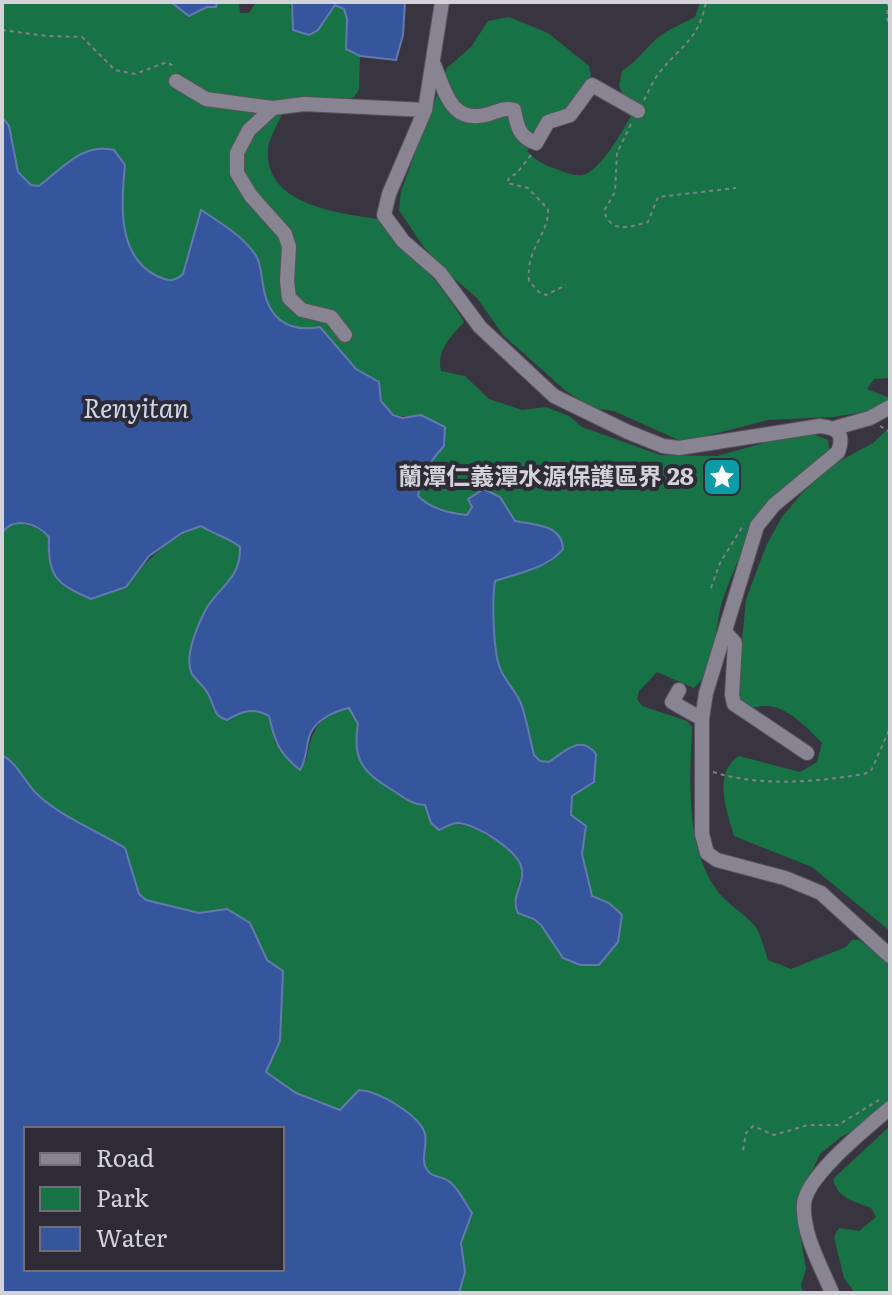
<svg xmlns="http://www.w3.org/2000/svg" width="892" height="1295" font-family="Literata,'Noto Sans TC',serif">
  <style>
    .green { fill: #177346 }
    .water { fill: #35559d; stroke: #647aaf; stroke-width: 2; fill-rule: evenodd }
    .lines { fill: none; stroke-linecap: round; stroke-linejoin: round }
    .minor-casing { stroke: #56535c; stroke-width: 16 }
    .path { stroke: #817f89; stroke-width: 2; stroke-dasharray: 4 4; stroke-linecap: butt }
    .minor { stroke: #888492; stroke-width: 14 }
    .labels { text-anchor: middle; stroke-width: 8; stroke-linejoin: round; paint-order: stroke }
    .poi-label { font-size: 24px; font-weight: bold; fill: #d3d2d9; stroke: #2e2b37; text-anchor: end }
    .water-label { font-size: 26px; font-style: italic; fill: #ccd7eb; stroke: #2e2b37 }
  </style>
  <rect width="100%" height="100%" fill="#383541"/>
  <path class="green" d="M2 2H171L189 16 207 7H216L217 2H239L240 13H249L256 2H292L290 8 318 30 335 5 344 9 347 18 346 49 360 56 359 90 354 97 347 100 314 103 282 114C278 124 269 138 268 149 264 207 342 213 384 220 412 253 442 285 464 322 451 336 436 351 441 371L465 376 489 399 522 410 546 407 569 416 582 427 660 455 717 456 796 434H813L828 440 829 449C801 476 766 504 748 540 738 559 729 582 722 602 714 630 717 668 694 688L657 672 639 691 637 699 642 706 687 721 692 727C690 778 685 841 714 886 724 903 742 911 754 925 761 933 764 949 768 960L791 969 846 947 852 940H859L890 961V1102L871 1121 841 1137 820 1154 801 1195 799 1228 806 1269 801 1285 803 1293H459L465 1271 461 1243 472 1213 430 1175 425 1167 423 1147 359 1090 340 1110 296 1093 266 1072 280 1041 267 960 250 923 227 909 199 913 146 900 139 894 125 848C96 830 65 819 39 796 25 784 19 764 2 755V533L7 526 16 522 43 530 49 537 48 556 126 587C148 558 166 540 201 526 213 534 231 538 240 547 241 583 215 588 205 611 197 629 196 653 192 673L209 694 213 711 227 720C242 711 254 707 270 716L275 743 306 761C312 731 316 716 349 708L358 724 355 741 425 805 431 823H455L475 828 513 851 522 870 514 904 541 925 563 958 609 903 592 896 582 854 586 826 571 815 573 745 549 762 540 761 534 755C530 737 527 716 519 700 514 689 504 679 500 668 493 652 492 599 495 581L549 563 563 549 541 525 515 521 500 497 472 507 467 515C449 513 431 509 418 496 421 476 431 460 444 446L421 415C391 419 382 413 379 382L356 369 320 328C269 336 265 297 258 257L201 211 183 274C173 283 167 281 155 275 117 255 121 202 125 165L81 154 39 186C7 182 18 137 2 117Z
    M700 2H890V378L874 379 867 389 890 398 888 408 833 417 768 420 683 442 614 411 592 408 566 391 503 335 477 298 445 271 423 246 399 210 401 191 447 68 471 47 488 21 509 17 548 33 589 66 591 76 576 105 557 116 527 151C537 162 545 165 559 170 566 173 574 176 583 175 600 172 625 127 633 112L619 86 622 71C637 61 639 56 651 44 663 31 680 25 695 17Z
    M890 427V931L812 867 734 836C727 811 712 774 739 756L800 772 817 762 822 743C810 730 788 707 768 706 756 705 749 711 736 706L746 599 767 544 782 517 803 492 836 463 873 443Z
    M890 1126V1293H855L844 1278 834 1237 839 1228 859 1231 876 1217 871 1208C854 1201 838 1199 833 1179Z"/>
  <path class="water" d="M171 2H217L216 7H207L189 16Z
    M292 2H405L403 35 396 60 360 56 346 49 347 19 344 9 335 5 318 30 309 35 293 30Z
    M2 117 9 126 18 172 31 185 39 186C64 167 82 143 114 150L125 165C121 202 117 255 155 275 167 281 173 283 183 274L201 210C221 223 241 235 255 254 261 262 261 275 263 285 268 318 287 333 320 327L356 369 379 382 381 401 393 415 402 418 421 415 445 427 444 446C431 460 420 476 418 496 431 509 449 513 467 515L472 507 468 499 484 489 500 497 515 521C535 525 562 524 563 549 547 569 518 573 495 581 492 599 493 652 500 668 505 681 517 692 522 706 527 722 530 739 534 755L540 761 549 762C565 751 581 734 596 754L594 782 572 796 571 815 586 826 582 854 592 896 609 903 622 915 618 942 599 965H580L563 958 541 925 534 919 518 913C510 897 524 886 522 870 520 851 475 823 457 823 451 823 444 828 439 830L431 823 425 805C414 805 407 800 397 793 366 774 351 763 358 724L349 708C335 711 318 719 311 732 305 745 308 758 300 770 278 752 275 742 269 716 253 707 242 711 227 720 211 715 215 704 207 692 203 685 194 679 191 672 185 655 197 627 205 611 217 587 241 581 240 547 232 539 213 534 201 526L182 533 149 556 126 587 91 599C56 584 47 576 49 537 37 523 13 516 2 533Z
    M2 755C19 764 25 784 39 796 65 819 96 830 125 848L139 894 146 900 199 913 227 909 250 923 267 960 283 971 280 1041 266 1072 296 1093 340 1110 359 1090C378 1091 420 1115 425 1134 428 1146 419 1160 428 1171 433 1178 443 1176 450 1182 459 1189 465 1203 472 1213L461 1243 465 1272 459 1293H2ZM282 1129V1269H26V1129Z"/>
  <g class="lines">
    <g class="minor-casing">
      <path id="minor" d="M442 2 425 110 389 194 384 215 403 241 440 273 480 327 554 396 628 432 663 446 679 448 820 426C837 428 845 433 838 452L774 505 757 526 706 693 702 719V834L707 853 717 860 785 878 821 893 890 956
        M434 65C446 93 451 125 489 114 498 111 505 107 514 110 517 126 519 137 536 143L548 122 570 115 592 85 638 111
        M176 81 206 99 273 108
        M345 335 331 317 302 310 289 298 287 281 289 247 285 234 251 196 237 173V153L249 130 273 108 304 104 425 110
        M835 428 870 418 890 407
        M725 632 735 643 732 695 734 704 807 753
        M679 690 672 702 702 719
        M832 1293C821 1266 802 1234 804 1204 806 1176 868 1127 890 1108"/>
    </g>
    <path class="path" d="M888 2 887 17 890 32
      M2 30 47 36 82 37 115 70 135 74 167 62 176 68
      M644 100C649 91 653 80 660 72 682 44 698 41 706 2
      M631 124 617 153 615 192 604 211C611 234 630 227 648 222L658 197 736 188
      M531 155 517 173 509 178 507 183 528 188 548 209C549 235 526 247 529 281L539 292 546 295 566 285
      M880 426 890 432
      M711 588 720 563 744 524
      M713 772C762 787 814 782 864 774L871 771 890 728
      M743 1150 746 1133 753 1126 774 1135 808 1125H838L879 1100"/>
    <use href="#minor" class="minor"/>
  </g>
  <defs>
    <g id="sight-square" transform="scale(2)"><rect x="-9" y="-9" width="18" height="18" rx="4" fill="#0f9aa8" stroke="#2e2b37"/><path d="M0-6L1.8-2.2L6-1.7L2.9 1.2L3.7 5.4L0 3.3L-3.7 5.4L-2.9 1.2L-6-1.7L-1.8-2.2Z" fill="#fff"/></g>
  </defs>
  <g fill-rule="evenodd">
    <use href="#sight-square" x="722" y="477"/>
  </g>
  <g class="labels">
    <g class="poi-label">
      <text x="694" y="485">蘭潭仁義潭水源保護區界 28</text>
    </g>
    <g class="water-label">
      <text x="136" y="418">Renyitan</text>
    </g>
  </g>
  <rect width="892" height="1295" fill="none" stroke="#d3d2d9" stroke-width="8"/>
  <rect x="24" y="1127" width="260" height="144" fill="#2e2b37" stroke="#706e78" stroke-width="2"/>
  <rect x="40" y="1153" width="40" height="12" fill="#888492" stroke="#706e78" stroke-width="2"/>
  <text x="96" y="1167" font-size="24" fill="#d3d2d9">Road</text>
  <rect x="40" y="1187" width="40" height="24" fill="#177346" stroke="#706e78" stroke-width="2"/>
  <text x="96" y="1207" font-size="24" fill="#d3d2d9">Park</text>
  <rect x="40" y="1227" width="40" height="24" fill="#35559d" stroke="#706e78" stroke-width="2"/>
  <text x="96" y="1247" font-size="24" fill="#d3d2d9">Water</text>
</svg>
